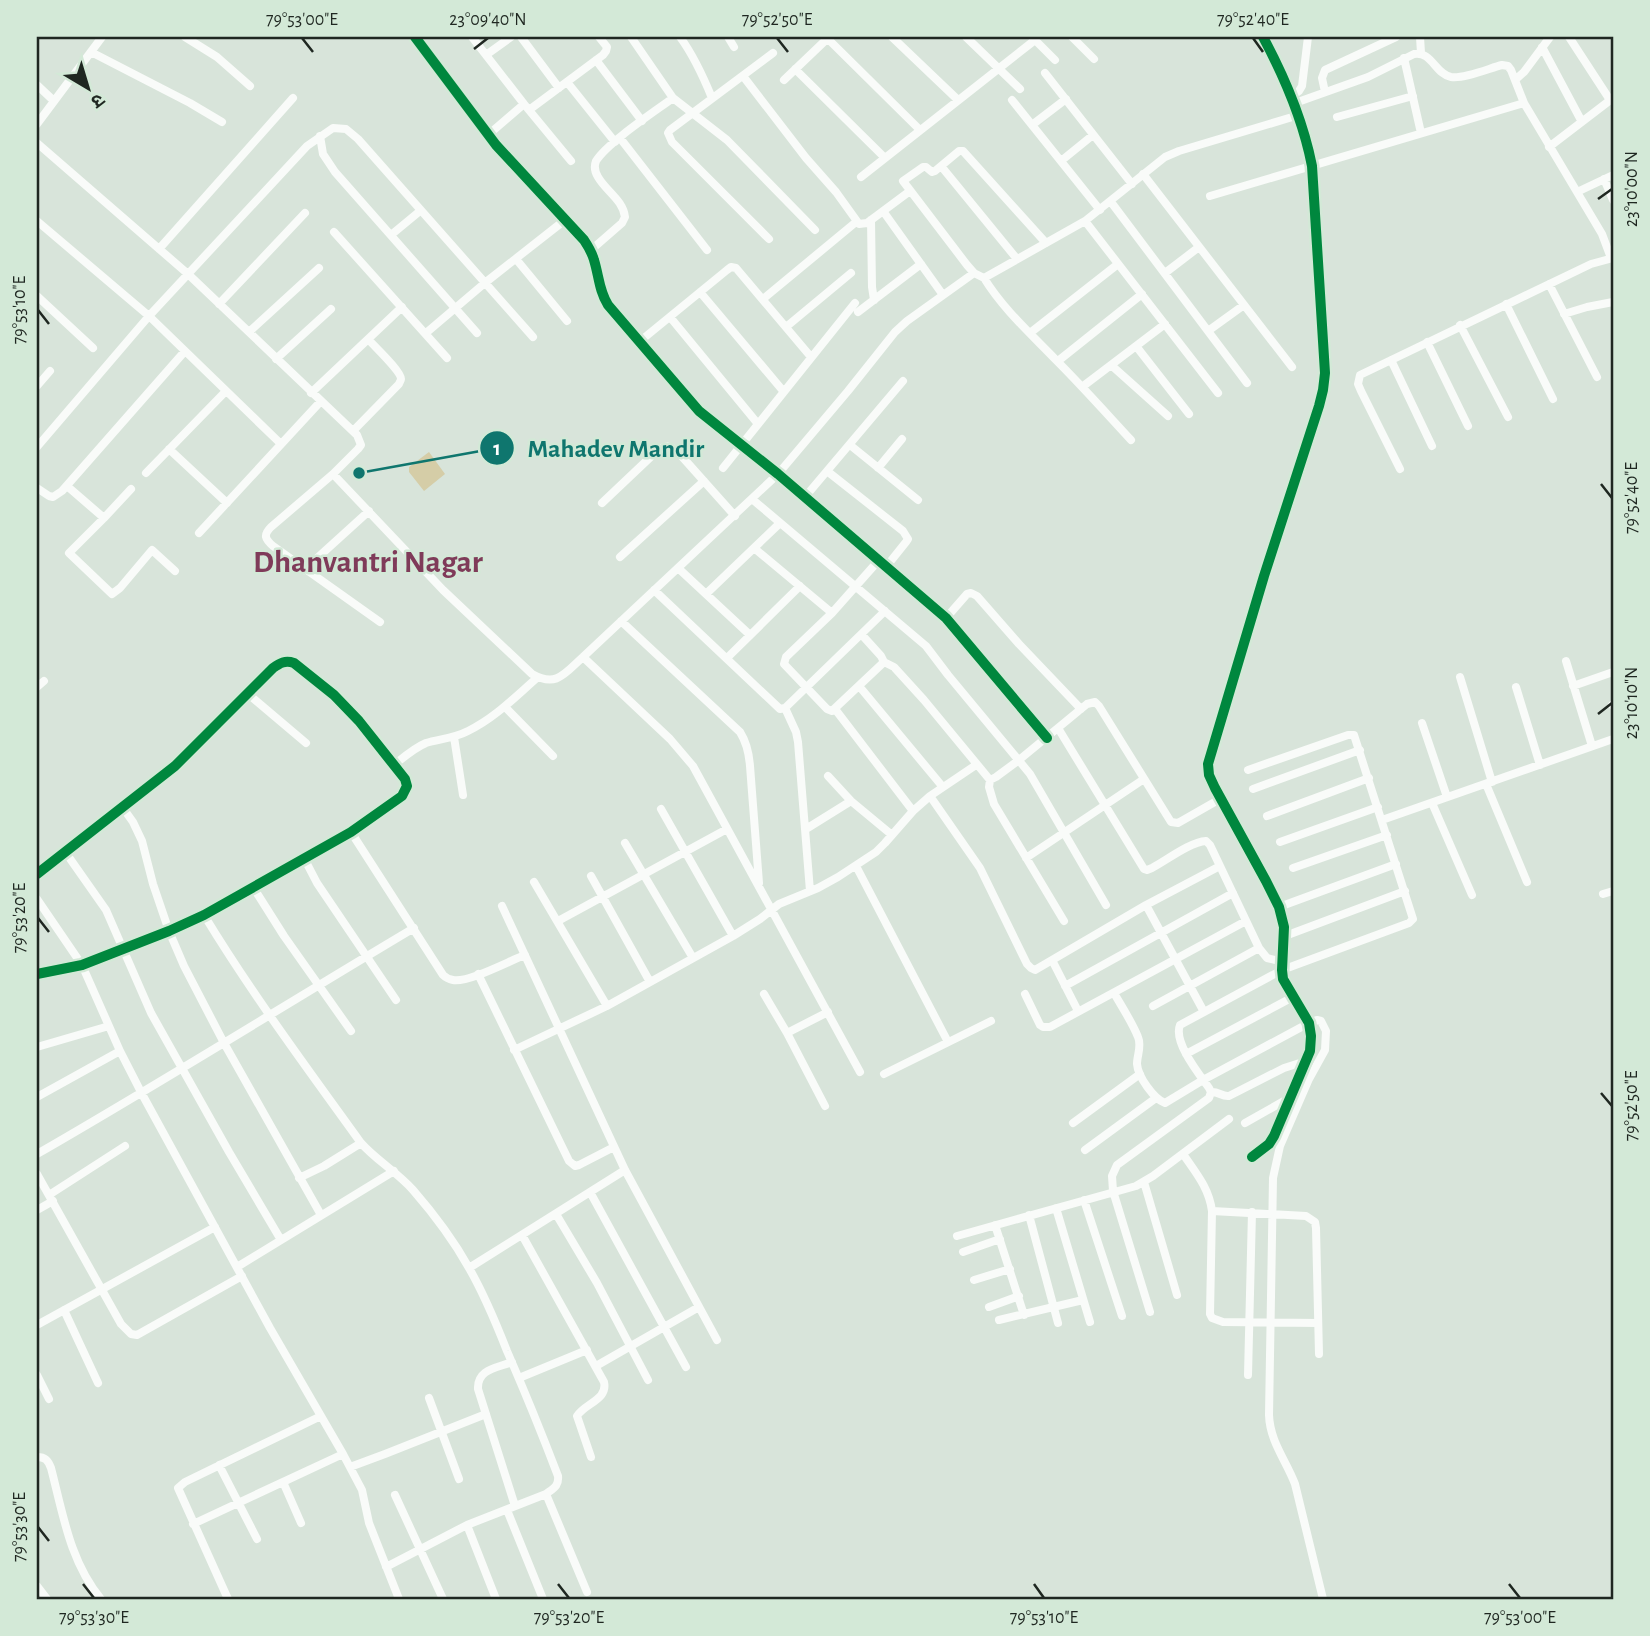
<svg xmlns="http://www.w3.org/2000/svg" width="1650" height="1636" font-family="'Alegreya Sans','Noto Sans Devanagari',sans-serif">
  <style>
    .green { fill: #d5cda7 }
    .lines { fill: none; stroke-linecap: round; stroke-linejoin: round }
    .minor { stroke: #f9fbf9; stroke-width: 8 }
    .cycleway-casing { stroke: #d3e9d7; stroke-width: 15 }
    .cycleway { stroke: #00873e; stroke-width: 10 }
    .ticks { fill: none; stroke: #1f2721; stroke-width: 2.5 }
    .labels { text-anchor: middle; stroke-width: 5; stroke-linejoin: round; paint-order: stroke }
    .district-label { font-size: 32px; font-weight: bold; fill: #7f3b59; stroke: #d3e9d7 }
    .leader { fill: none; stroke: #0f766e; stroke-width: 2.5 }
    .callout-dot { fill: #0f766e; stroke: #d3e9d7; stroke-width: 2.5 }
    .mark-label { font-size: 21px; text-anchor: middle; font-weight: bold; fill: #fff }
    .callout-label { font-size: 26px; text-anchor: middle; font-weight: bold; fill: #0f766e; stroke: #d3e9d7; stroke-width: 5; stroke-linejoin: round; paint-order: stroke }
    .neatline { fill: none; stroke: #1f2721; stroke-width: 2.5 }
    .ticks-label { font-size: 18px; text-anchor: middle; fill: #1f2721 }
  </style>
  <rect width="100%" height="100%" fill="#d8e4da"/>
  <path class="green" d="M429 452 445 474 424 491 409 472V467Z"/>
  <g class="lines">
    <path class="minor" d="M185 37 217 57 250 86
      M415 37 496 145 584 240C588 246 592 253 594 260 599 276 599 291 608 305L699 411 778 474 946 618 1047 738
      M472 37 524 104 571 161
      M521 37 559 88
      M631 37 673 98 727 140 815 230
      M680 37C694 56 703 76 712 98
      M728 37 734 47
      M892 37 958 100
      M966 37 1020 89
      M1032 37 1055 60
      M1072 37 1094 59
      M1420 37 1421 53
      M1569 37 1610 100
      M827 38 920 130
      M1542 47 1582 122
      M91 52 190 103 222 122
      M486 55 511 37
      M1404 58 1421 133
      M596 60 642 121
      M795 69 885 158
      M1045 73 1132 184
      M743 76 806 158 836 192 859 224 867 223 910 191
      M784 80 829 37
      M1515 80 1524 72 1550 37
      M567 82 615 142
      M37 85 54 101
      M1325 92 1322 78 1325 70 1396 37
      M1292 96 1299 91 1302 86 1308 37
      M1012 100 1100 210
      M1295 103 1368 77 1414 54C1432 51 1435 74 1451 77 1464 79 1490 68 1502 65L1508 66 1511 70 1524 103 1602 234 1611 258
      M529 110 603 55 606 51 607 47 599 37
      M1337 117 1413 96
      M37 124 102 37
      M1032 125 1066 99
      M488 135 524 104
      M320 136 323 154 335 172 477 333
      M620 138 707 250
      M37 143 188 274 357 435 361 445 358 449 333 474 271 527C263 535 265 539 273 546L380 622
      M1549 147 1613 98
      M1061 161 1093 135
      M941 166 1017 259
      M1143 174 1292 367
      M861 177 1035 40
      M1604 179 1613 200
      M1577 192 1613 175
      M1210 196 1524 103
      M1111 202 1247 383
      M883 211 943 295
      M871 220 872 287 874 300
      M37 221 149 316 281 444
      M1085 221 1218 393
      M334 232 447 358
      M391 235 420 211
      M769 239 672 142 668 133 670 130 773 53
      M1046 243 963 151H959L935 171 932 172 926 167H923L903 181 967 265 974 273 984 278 1085 221 1165 157 1179 151 1299 115
      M159 249 293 98
      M591 250 622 223 625 217C623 200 606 191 598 177 595 172 594 166 596 161 607 143 654 112 673 98
      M516 259 567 321
      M1165 273 1199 247
      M984 278C1003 309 1031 334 1056 360 1082 386 1106 413 1131 440
      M1549 284 1597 377
      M700 292 784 392
      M37 296 93 348
      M763 299 856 222
      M219 304 305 213
      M1506 304 1553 399
      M858 312 921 264
      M1564 314 1587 307 1613 302
      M670 317 758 424
      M1460 325 1508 417
      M786 327 851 273
      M1208 331 1244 305
      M249 332 319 268
      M426 333 486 282 565 220
      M1030 333 1118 264
      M639 342 727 270 731 267 736 268 811 357
      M1427 342 1468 426
      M1136 346 1189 414
      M276 359 331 309
      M1391 360 1432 446
      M1058 361 1142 294
      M1111 365 1168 416
      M37 386 50 371
      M1082 387 1165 324
      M311 393 402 307
      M353 431 399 384C399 383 401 381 401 379 401 371 374 346 368 339
      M850 445 918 500
      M37 447 149 316 307 146 333 128 346 129 358 139 533 337
      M169 449 227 503
      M723 468 855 303
      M878 468 902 439
      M1400 469 1361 391 1358 384 1360 375 1591 264 1613 258
      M827 471 903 531 908 539 906 542 886 567
      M146 473 226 391
      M333 474 443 590 532 674C557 688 565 673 583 657L778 474 848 391 895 332 907 321 974 273
      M67 486 104 518 69 553 112 594 120 588 152 550 175 571
      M37 488 49 496 53 497 62 491 185 351
      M805 497 903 381
      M752 499 926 646 948 675 1030 774 1106 905
      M602 503 659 449C667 445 670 446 677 451L735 516
      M104 518 131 489
      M199 533 321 401
      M754 548 832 613
      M620 557 704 481
      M678 568 750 635
      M304 570 369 511
      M654 590 780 709 785 708 885 611
      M706 594 780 523
      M946 618 967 594 971 593 977 596 1019 644 1081 709
      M621 621 740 732C747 743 749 753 750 766L759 883
      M862 635 881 656 884 662 832 711 827 709 784 664 786 657 832 613 879 560
      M583 657 670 739 693 766 860 1072
      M727 658 800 586
      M1566 661 1592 746
      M884 662 894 667 924 700 990 780 996 777 1019 760 1087 704 1095 702 1099 706 1171 822 1178 823 1220 799
      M1460 677 1492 782
      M859 686 942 786
      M1573 686 1613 672
      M37 687 44 681
      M1516 687 1540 765
      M248 694 306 743
      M1612 705 1613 704
      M505 707 553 756
      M785 708 796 732 798 742 810 891
      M835 709 913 811
      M1422 723 1447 797
      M1058 728 1144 869 1147 870 1152 868C1167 860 1190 842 1206 841L1210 845 1259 948 1267 958 1283 962
      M454 737 463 795
      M394 765C404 757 414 748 426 743 440 739 455 738 468 731 495 718 516 696 538 677
      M828 776 851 801 892 835
      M990 780 989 787 994 804 1064 921
      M1486 784 1527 882
      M1253 789 1360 750
      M930 796 980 868 1027 964 1031 968 1035 970 1146 905 1220 866
      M1432 803 1472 895
      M123 808 133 822 142 841 153 884 169 931 184 966 224 1043 321 1215
      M661 809 733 936
      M1267 816 1369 778
      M1382 820 1613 739
      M806 829 851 801
      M351 832 443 975C446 978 448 979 453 980 468 983 509 961 525 955
      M1280 842 1378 807
      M625 843 693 958
      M66 853 106 910 151 1013 229 1152 281 1240
      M304 858 317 883 396 1000
      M1026 858 1144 779
      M856 866 948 1042
      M1293 868 1387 835
      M37 874 175 766 273 668C280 663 285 660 294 663L334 695 359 721 405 779 407 786 402 796 351 832 204 915 169 931 82 965 37 974
      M591 876 650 982
      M534 882 607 1006
      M253 887 284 936 351 1031
      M1603 894 1613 891
      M37 899 82 965 120 1051 142 1094 270 1328 343 1454 362 1490 369 1523 399 1599
      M1146 905 1204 1012
      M502 906 625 1170 717 1340
      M1279 907 1396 864
      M204 915C252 994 307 1068 361 1143 376 1160 397 1172 413 1190 433 1213 454 1241 469 1268 484 1294 496 1323 507 1351 525 1392 542 1434 558 1476 559 1486 554 1488 546 1494L467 1525 386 1567
      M558 921 727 829
      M1285 936 1405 891
      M1052 960 1078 1011
      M478 974 569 1161 575 1166 579 1165 614 1147
      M1065 986 1233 893
      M1114 993C1122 1007 1132 1022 1138 1037 1142 1046 1137 1055 1137 1064 1138 1077 1154 1099 1165 1103L1203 1080 1309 1023 1317 1020 1321 1021 1326 1031 1325 1050 1309 1079 1280 1146 1273 1178 1269 1415C1270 1442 1286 1460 1295 1484L1323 1599
      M764 994 787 1033 825 1106
      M1025 994 1040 1025 1043 1027H1050L1246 921
      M1153 1006 1259 948
      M787 1033 828 1012
      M37 1047 109 1026
      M514 1050 607 1006 733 936 760 919 779 904 818 888 838 877 876 852 885 843 913 811 930 796 976 765
      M1186 1054 1293 997
      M884 1074 991 1021
      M1211 1092C1218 1091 1222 1097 1229 1096L1284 1068 1306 1061
      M37 1097 120 1051
      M1073 1123 1140 1074
      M1245 1123 1291 1097
      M1085 1150 1156 1098
      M37 1154C164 1081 288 1003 414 928
      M1183 1154C1196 1173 1209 1188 1212 1211L1210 1314 1212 1318 1223 1322 1318 1323
      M1252 1157 1269 1144 1274 1136 1310 1051 1311 1036 1309 1023 1283 979 1282 970 1284 927 1279 907 1266 881 1215 788 1209 775 1208 764 1264 576 1319 406 1323 390 1325 373 1312 166C1303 120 1285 78 1263 37
      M37 1174 121 1324 131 1334 137 1335 242 1276
      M299 1178 324 1166 361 1143
      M1144 1182 1177 1295
      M590 1192 686 1367
      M49 1195 125 1146
      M1084 1200 1122 1316
      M1056 1208 1090 1322
      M37 1210 53 1201
      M1212 1211 1306 1216 1315 1222 1316 1228 1319 1354
      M556 1214 597 1283 648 1380
      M1029 1215 1058 1323
      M995 1225 1024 1315
      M522 1235 604 1382C608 1400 585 1403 577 1416L591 1457
      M957 1236 1136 1186 1153 1176 1229 1119
      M963 1252 1000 1239
      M237 1267 394 1171
      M469 1268 625 1170
      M974 1280 1010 1269
      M989 1307 1019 1296
      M64 1310 98 1383
      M1150 1312 1113 1191 1112 1176 1117 1165 1209 1098 1211 1092 1209 1088C1199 1074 1173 1042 1180 1025L1282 970 1409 923 1413 919 1354 735H1348L1248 770
      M999 1320 1083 1300
      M37 1325 215 1227
      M512 1362C497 1368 477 1369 478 1389L515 1506
      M596 1366 699 1307
      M37 1375 49 1399
      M1248 1375 1252 1212
      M519 1378 587 1350
      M429 1398 459 1479
      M37 1457C45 1457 48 1460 51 1468 63 1514 70 1562 101 1599
      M219 1465 257 1539
      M350 1467 385 1454 486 1414
      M283 1482 301 1523
      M546 1494 587 1592
      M395 1495 443 1599
      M507 1510 543 1599
      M193 1524 343 1454
      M467 1525 496 1599
      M37 1586 47 1599
      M228 1599 178 1488 185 1482 321 1416"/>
    <g class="cycleway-casing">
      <path id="cycleway" d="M415 37 496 145 584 240C588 246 592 253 594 260 599 276 599 291 608 305L699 411 778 474 946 618 1047 738
        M37 874 175 766 273 668C280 663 285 660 294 663L334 695 359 721 405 779 407 786 402 796 351 832 204 915 169 931 82 965 37 974
        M1252 1157 1269 1144 1274 1136 1310 1051 1311 1036 1309 1023 1283 979 1282 970 1284 927 1279 907 1266 881 1215 788 1209 775 1208 764 1264 576 1319 406 1323 390 1325 373 1312 166C1303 120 1285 78 1263 37"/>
    </g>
    <use href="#cycleway" class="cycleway"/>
  </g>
  <path class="ticks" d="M302 38 313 52M777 38 788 52M1253 38 1263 52M474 49 488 38M1598 199 1612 189M38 310 49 324M1601 484 1612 498M1598 714 1612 703M38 918 49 932M1601 1093 1612 1106M38 1527 49 1541M83 1584 94 1598M558 1584 569 1598M1034 1584 1044 1598M1509 1584 1520 1598"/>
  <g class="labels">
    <g class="district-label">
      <text x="368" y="572">Dhanvantri Nagar</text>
    </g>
  </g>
  <path class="leader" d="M359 473L497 448"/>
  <g class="callout-dot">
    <circle cx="359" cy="473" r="7"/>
    <circle cx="497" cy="448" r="18"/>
  </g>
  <g class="mark-label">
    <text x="497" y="455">1</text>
  </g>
  <g class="callout-label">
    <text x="616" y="457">Mahadev Mandir</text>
  </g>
  <rect width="1650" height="1636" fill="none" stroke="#d3e9d7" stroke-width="77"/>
  <g transform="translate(88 88) rotate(142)" stroke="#d3e9d7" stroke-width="5" paint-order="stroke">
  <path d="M0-5L12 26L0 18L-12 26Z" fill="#1f2721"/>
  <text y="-10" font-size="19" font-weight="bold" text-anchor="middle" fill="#1f2721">उ</text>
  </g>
  <rect x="38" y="38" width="1574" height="1560" class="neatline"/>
  <g class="ticks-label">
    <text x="302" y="25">79°53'00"E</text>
    <text x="488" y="25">23°09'40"N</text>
    <text x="777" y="25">79°52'50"E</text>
    <text x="1253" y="25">79°52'40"E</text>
    <text transform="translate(1631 189) rotate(-90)" y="6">23°10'00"N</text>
    <text transform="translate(19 310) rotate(-90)" y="6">79°53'10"E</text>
    <text transform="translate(1631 498) rotate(-90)" y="6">79°52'40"E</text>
    <text transform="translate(1631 703) rotate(-90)" y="6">23°10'10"N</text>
    <text transform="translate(19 918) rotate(-90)" y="6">79°53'20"E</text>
    <text transform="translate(1631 1106) rotate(-90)" y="6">79°52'50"E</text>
    <text transform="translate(19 1527) rotate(-90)" y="6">79°53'30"E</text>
    <text x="94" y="1623">79°53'30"E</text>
    <text x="569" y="1623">79°53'20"E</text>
    <text x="1044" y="1623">79°53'10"E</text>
    <text x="1520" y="1623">79°53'00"E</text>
  </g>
</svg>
